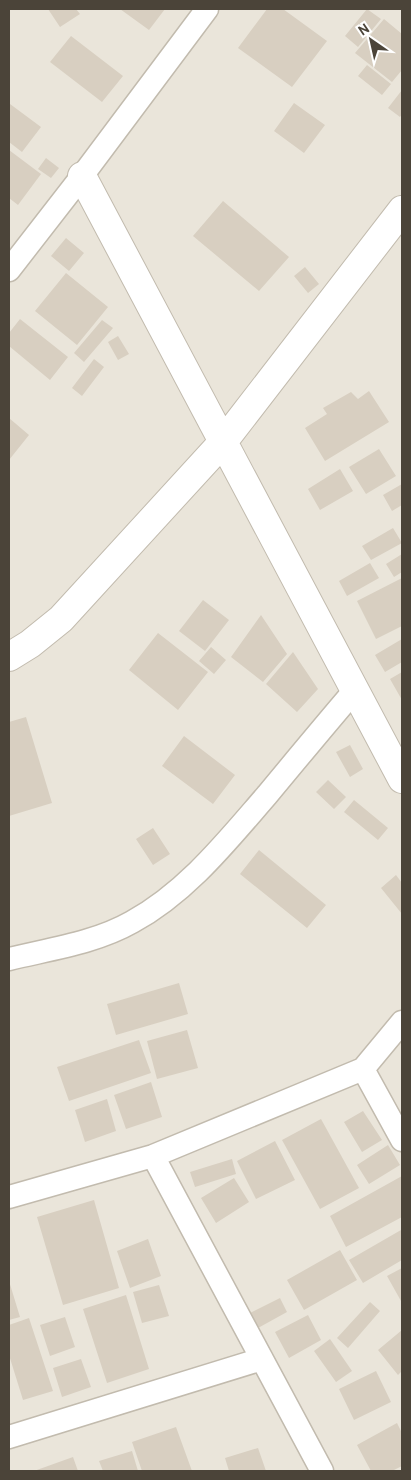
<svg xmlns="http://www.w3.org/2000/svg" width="411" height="1480" font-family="Overpass,sans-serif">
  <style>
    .residential { fill: #eae5da }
    .building { fill: #d8cfc1 }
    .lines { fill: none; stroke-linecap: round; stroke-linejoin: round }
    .minor-casing { stroke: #c2bbae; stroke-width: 25 }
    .tertiary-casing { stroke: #c2bbae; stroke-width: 30 }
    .minor { stroke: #fff; stroke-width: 22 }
    .tertiary { stroke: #fff; stroke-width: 28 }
  </style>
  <rect width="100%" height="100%" fill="#f6f3ec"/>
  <path class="residential" d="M9 9H402V1471H9Z"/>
  <path class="building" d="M48 9H76L80 14 60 27Z
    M120 9H165L149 30Z
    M267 9H283L327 41 292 87 238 48Z
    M367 9 381 19 358 47 345 36Z
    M384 19 402 34V70L392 82 355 53Z
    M71 36 123 76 102 102 50 62Z
    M367 65 391 84 382 95 358 76Z
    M402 90V114L400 117 388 108Z
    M294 103 325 125 304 153 274 131Z
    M10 104 41 127 22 152 9 142Z
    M9 150 41 174 18 205 9 198Z
    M46 158 59 168 51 178 38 169Z
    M223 201 289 257 259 291 193 236Z
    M66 238 84 253 69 271 51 256Z
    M305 267 319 284 308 293 294 276Z
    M66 273 108 307 77 345 35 311Z
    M20 319 68 357 50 380 9 346V333Z
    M102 320 113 328 84 362 74 353Z
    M118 336 129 354 118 360 108 342Z
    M94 359 104 367 82 396 72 388Z
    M369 391 389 422 325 461 305 428 327 414 323 408 351 392 358 399Z
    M9 418 29 435 9 460Z
    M379 449 396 476 366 494 349 467Z
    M340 469 353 491 320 510 308 489Z
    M402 484V505L392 511 383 495Z
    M393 528 402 543 371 560 362 546Z
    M402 554V572L394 577 386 564Z
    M370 563 379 578 347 596 339 581Z
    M402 578V626L376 639 357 601Z
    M203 600 229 620 205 651 179 631Z
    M261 615 287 654 263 682 231 657Z
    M158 633 208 672 178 710 129 670Z
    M402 639V662L385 672 375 655Z
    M211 647 226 660 214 674 199 661Z
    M293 652 318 689 297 712 266 684Z
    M402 672V700L390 679Z
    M26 717 52 803 9 816V722Z
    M184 736 235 775 213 804 162 766Z
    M350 745 363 769 350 777 336 752Z
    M328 780 346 797 334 809 316 792Z
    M354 800 388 828 378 840 344 812Z
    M153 828 170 854 153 865 136 839Z
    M259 850 326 905 307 928 240 874Z
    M396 875 402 883V914L381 888Z
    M179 983 188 1014 116 1035 107 1004Z
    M187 1030 198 1068 157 1079 147 1041Z
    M139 1040 151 1073 69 1101 57 1067Z
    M151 1082 162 1117 126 1129 114 1095Z
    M107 1099 116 1131 85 1142 75 1110Z
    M363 1111 382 1140 362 1152 344 1122Z
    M321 1119 359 1188 320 1209 282 1140Z
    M275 1141 295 1180 256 1199 237 1161Z
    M388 1145 400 1165 369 1184 357 1165Z
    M232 1159 236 1174 195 1187 190 1172Z
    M402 1176V1217L346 1247 330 1216Z
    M234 1178 249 1202 216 1223 201 1198Z
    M94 1200 119 1288 63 1305 37 1217Z
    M401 1230 402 1233V1260L363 1283 349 1260Z
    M148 1239 161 1276 130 1288 117 1251Z
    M340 1250 357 1280 304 1310 287 1280Z
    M402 1268V1301H401L387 1276Z
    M9 1281 20 1317 9 1320Z
    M159 1285 169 1316 142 1323 133 1292Z
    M126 1295 149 1369 107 1383 83 1309Z
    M280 1298 287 1312 258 1328 250 1313Z
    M370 1302 380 1311 348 1348 337 1338Z
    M308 1315 321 1340 289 1358 275 1332Z
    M65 1317 75 1347 50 1356 40 1325Z
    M29 1318 53 1391 23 1400 9 1355V1325Z
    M402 1330V1371L398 1375 378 1350Z
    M330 1339 352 1371 336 1382 314 1351Z
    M81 1359 91 1387 62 1397 53 1368Z
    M376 1371 391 1402 354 1420 339 1389Z
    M397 1423 402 1433V1466L392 1471H371L357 1445Z
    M176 1427 192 1471H142L132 1442Z
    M258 1448 266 1471H229L225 1458Z
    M132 1451 138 1471H103L99 1461Z
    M73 1457 78 1471H34Z"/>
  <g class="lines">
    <g class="minor-casing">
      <path id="minor" d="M9 270 82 176 207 9
        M9 959C50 949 95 943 132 922 187 892 227 841 267 795 296 760 325 725 355 690
        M363 1069 402 1140
        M153 1156 322 1471
        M9 1197 153 1156 363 1069 402 1022
        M9 1437 262 1359"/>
    </g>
    <g class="tertiary-casing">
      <path id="tertiary" d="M82 176 402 779
        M9 657 30 644 61 619 223 442 402 210"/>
    </g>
    <use href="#minor" class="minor"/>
    <use href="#tertiary" class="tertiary"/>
  </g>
  <rect width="411" height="1480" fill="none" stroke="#4b4439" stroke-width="20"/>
  <g transform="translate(371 40) rotate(326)" stroke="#ffffff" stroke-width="4" paint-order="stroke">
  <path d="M0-4L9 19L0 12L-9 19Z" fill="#4b4439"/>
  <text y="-8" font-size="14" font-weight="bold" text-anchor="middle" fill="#4b4439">N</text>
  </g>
</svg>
